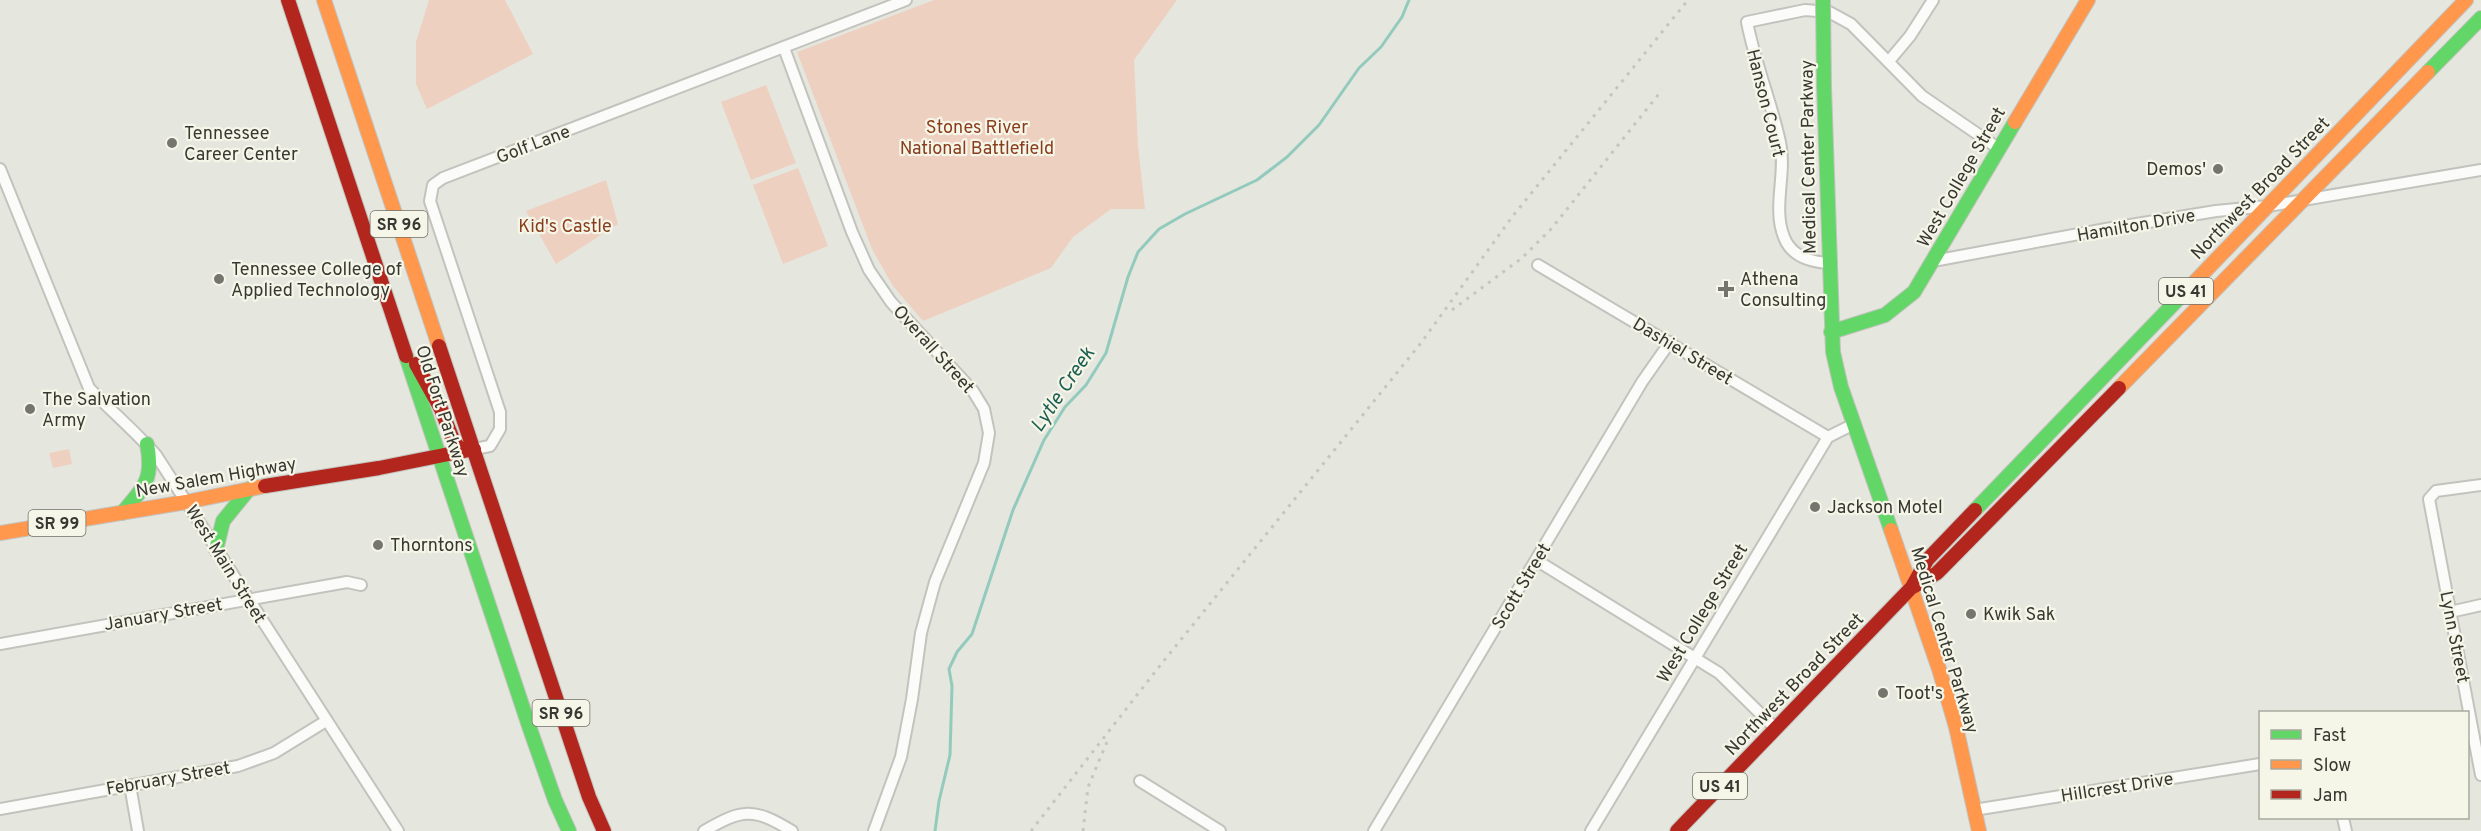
<svg xmlns="http://www.w3.org/2000/svg" width="2481" height="831" font-family="Overpass,sans-serif">
  <style>
    .green { fill: #eed0c1 }
    .lines { fill: none; stroke-linecap: round; stroke-linejoin: round }
    .stream { stroke: #92cbbd; stroke-width: 3 }
    .street-casing { stroke: #c3c3be; stroke-width: 14 }
    .fast-casing { stroke: #c3c3be; stroke-width: 16 }
    .slow-casing { stroke: #c3c3be; stroke-width: 16 }
    .jam-casing { stroke: #c3c3be; stroke-width: 16 }
    .street { stroke: #fbfbfa; stroke-width: 10 }
    .fast { stroke: #63d668; stroke-width: 14 }
    .slow { stroke: #ff974d; stroke-width: 14 }
    .jam { stroke: #b3261e; stroke-width: 14 }
    .rail { stroke: #c5c5c3; stroke-width: 3; stroke-dasharray: 3 6; stroke-linecap: butt }
    .fast-bridge-casing { stroke: #c3c3be; stroke-width: 16; stroke-linecap: butt }
    .fast-bridge { stroke: #63d668; stroke-width: 14 }
    .poi-dot { fill: #75756e; stroke: #f5f6e8; stroke-width: 2 }
    .labels { text-anchor: middle; stroke-width: 4.5; stroke-linejoin: round; paint-order: stroke }
    .shield { fill: #f5f6e8; stroke: #717169; stroke-width: 1.5 }
    .shield-label { font-size: 16px; font-weight: bold; fill: #383832 }
    .street-label { font-size: 18px; fill: #383832; stroke: #f5f6e8 }
    .park-label { font-size: 18px; fill: #893d1c; stroke: #f5f6e8 }
    .poi-label { font-size: 18px; fill: #383832; stroke: #f5f6e8; text-anchor: start }
    .water-label { font-size: 20px; font-style: italic; fill: #1d5f54; stroke: #f5f6e8 }
  </style>
  <rect width="100%" height="100%" fill="#e5e6de"/>
  <path class="green" d="M429 0H505L533 54 427 109 416 84V42Z
    M934 0H1177L1134 60 1138 146 1145 209H1111L1073 237 1051 268 923 321 893 286 872 249 797 52Z
    M766 85 796 163 751 180 721 102Z
    M798 168 828 246 783 264 753 185Z
    M606 180 618 224 556 264 526 211Z
    M69 449 72 464 53 468 49 453Z"/>
  <g class="lines">
    <path class="stream" d="M935 831 939 801 950 755 952 686 949 669 957 652 972 634 1013 510 1044 440 1065 407 1086 385 1106 353 1128 277 1138 252 1159 229 1185 214 1257 180 1287 157 1319 125 1359 68 1381 47 1402 17 1409 0"/>
    <g class="street-casing">
      <path id="street" d="M784 48 852 232 869 270 891 302 973 391 984 409 989 433 984 463 935 582 921 633 912 699 901 757 874 831
        M1889 61 1910 36 1933 0
        M0 169 89 388C111 411 135 431 156 455L398 831
        M1933 261 2106 229 2216 211 2268 206 2481 170
        M1829 263C1810 262 1791 256 1784 237 1772 208 1787 173 1780 142 1771 101 1755 63 1747 22L1805 10 1829 12 1851 24 1922 96 1998 148
        M1538 265 1828 437
        M474 449 490 446 500 429V412L430 201 433 185 443 178 906 0
        M2481 485 2436 491 2429 499 2481 775
        M1536 560 1719 673 1776 729
        M2450 612 2481 605
        M0 644 347 582 361 585
        M1140 781 1220 831
        M130 785 138 831
        M0 809 238 766 274 753 326 721
        M1974 810 2260 764
        M2343 818 2346 831
        M704 831C742 809 753 807 792 831
        M1374 831 1642 382 1670 342
        M1591 831 1828 437 1854 424"/>
    </g>
    <g class="fast-casing">
      <path id="fast" d="M2428 72 2481 18
        M1824 86 1833 352 1841 387 1891 530
        M1831 332 1885 315 1914 292 2015 122
        M406 356 530 729 555 800 569 831
        M1975 510 2185 292
        M122 513C144 488 154 479 147 444
        M216 550 223 521 249 489"/>
    </g>
    <g class="slow-casing">
      <path id="slow" d="M324 0 439 346
        M2015 122 2088 0
        M2185 292 2466 0
        M2119 388 2428 72
        M1891 530 1939 669 1956 727 1979 831
        M0 533 186 502 265 486"/>
    </g>
    <g class="jam-casing">
      <path id="jam" d="M288 0 406 356
        M439 346 589 797 604 831
        M416 364 441 409 454 442 462 451
        M265 486 379 468 474 449
        M1913 587 1937 573 2119 388
        M1677 831 1912 587 1927 560 1975 510"/>
    </g>
    <use href="#street" class="street"/>
    <use href="#fast" class="fast"/>
    <use href="#slow" class="slow"/>
    <use href="#jam" class="jam"/>
    <path class="rail" d="M1452 310 1522 258 1552 228 1662 90
      M1031 831 1162 663 1421 343 1512 217 1688 0
      M1083 831 1088 787 1107 742"/>
    <g class="fast-bridge-casing">
      <path id="fast-bridge" d="M1823 0 1824 86"/>
    </g>
    <use href="#fast-bridge" class="fast-bridge"/>
  </g>
  <g class="poi-dot">
    <circle cx="172" cy="143" r="6"/>
    <circle cx="2218" cy="169" r="6"/>
    <circle cx="219" cy="279" r="6"/>
    <path d="M1723 280h6v6h6v6h-6v6h-6v-6h-6v-6h6z"/>
    <circle cx="30" cy="409" r="6"/>
    <circle cx="1815" cy="507" r="6"/>
    <circle cx="378" cy="545" r="6"/>
    <circle cx="1971" cy="614" r="6"/>
    <circle cx="1883" cy="693" r="6"/>
  </g>
  <g class="labels">
    <g class="shield">
      <rect x="370.5" y="211" width="57" height="26" rx="4.5"/>
      <rect x="2159" y="278" width="54" height="26" rx="4.5"/>
      <rect x="28.5" y="510" width="57" height="26" rx="4.5"/>
      <rect x="532.5" y="700" width="57" height="26" rx="4.5"/>
      <rect x="1693" y="773" width="54" height="26" rx="4.5"/>
    </g>
    <g class="shield-label">
      <text x="399" y="230">SR 96</text>
      <text x="2186" y="297">US 41</text>
      <text x="57" y="529">SR 99</text>
      <text x="561" y="719">SR 96</text>
      <text x="1720" y="792">US 41</text>
    </g>
    <g class="street-label">
      <text transform="translate(1766 103) rotate(76)" y="6">Hanson Court</text>
      <text transform="translate(533 144) rotate(-21)" y="6">Golf Lane</text>
      <text transform="translate(1808 157) rotate(-91)" y="6">Medical Center Parkway</text>
      <text transform="translate(1961 177) rotate(-60)" y="6">West College Street</text>
      <text transform="translate(2260 188) rotate(-46)" y="6">Northwest Broad Street</text>
      <text transform="translate(2136 225) rotate(-10)" y="6">Hamilton Drive</text>
      <text transform="translate(934 349) rotate(48)" y="6">Overall Street</text>
      <text transform="translate(1683 351) rotate(31)" y="6">Dashiel Street</text>
      <text transform="translate(443 411) rotate(72)" y="6">Old Fort Parkway</text>
      <text transform="translate(216 477) rotate(-10)" y="6">New Salem Highway</text>
      <text transform="translate(226 564) rotate(58)" y="6">West Main Street</text>
      <text transform="translate(1521 586) rotate(-59)" y="6">Scott Street</text>
      <text transform="translate(1702 613) rotate(-59)" y="6">West College Street</text>
      <text transform="translate(163 614) rotate(-10)" y="6">January Street</text>
      <text transform="translate(2455 637) rotate(79)" y="6">Lynn Street</text>
      <text transform="translate(1945 640) rotate(73)" y="6">Medical Center Parkway</text>
      <text transform="translate(1794 684) rotate(-46)" y="6">Northwest Broad Street</text>
      <text transform="translate(168 778) rotate(-10)" y="6">February Street</text>
      <text transform="translate(2117 787) rotate(-9)" y="6">Hillcrest Drive</text>
    </g>
    <g class="park-label">
      <text x="977" y="133">Stones River<tspan x="977" dy="21">National Battlefield</tspan></text>
      <text x="565" y="232">Kid's Castle</text>
    </g>
    <g class="poi-label">
      <text x="184" y="139">Tennessee<tspan x="184" dy="21">Career Center</tspan></text>
      <text x="2206" y="175" text-anchor="end">Demos'</text>
      <text x="231" y="275">Tennessee College of<tspan x="231" dy="21">Applied Technology</tspan></text>
      <text x="1740" y="285">Athena<tspan x="1740" dy="21">Consulting</tspan></text>
      <text x="42" y="405">The Salvation<tspan x="42" dy="21">Army</tspan></text>
      <text x="1827" y="513">Jackson Motel</text>
      <text x="390" y="551">Thorntons</text>
      <text x="1983" y="620">Kwik Sak</text>
      <text x="1895" y="699">Toot's</text>
    </g>
    <g class="water-label">
      <text transform="translate(1062 389) rotate(-56)" y="7">Lytle Creek</text>
    </g>
  </g>
  <rect x="2259" y="711" width="210" height="108" fill="#f5f6e8" stroke="#a9aa9f" stroke-width="1.5"/>
  <rect x="2271" y="730" width="30" height="9" fill="#63d668" stroke="#a9aa9f" stroke-width="1.5"/>
  <text x="2313" y="741" font-size="18" fill="#383832">Fast</text>
  <rect x="2271" y="760" width="30" height="9" fill="#ff974d" stroke="#a9aa9f" stroke-width="1.5"/>
  <text x="2313" y="771" font-size="18" fill="#383832">Slow</text>
  <rect x="2271" y="790" width="30" height="9" fill="#b3261e" stroke="#a9aa9f" stroke-width="1.5"/>
  <text x="2313" y="801" font-size="18" fill="#383832">Jam</text>
</svg>
